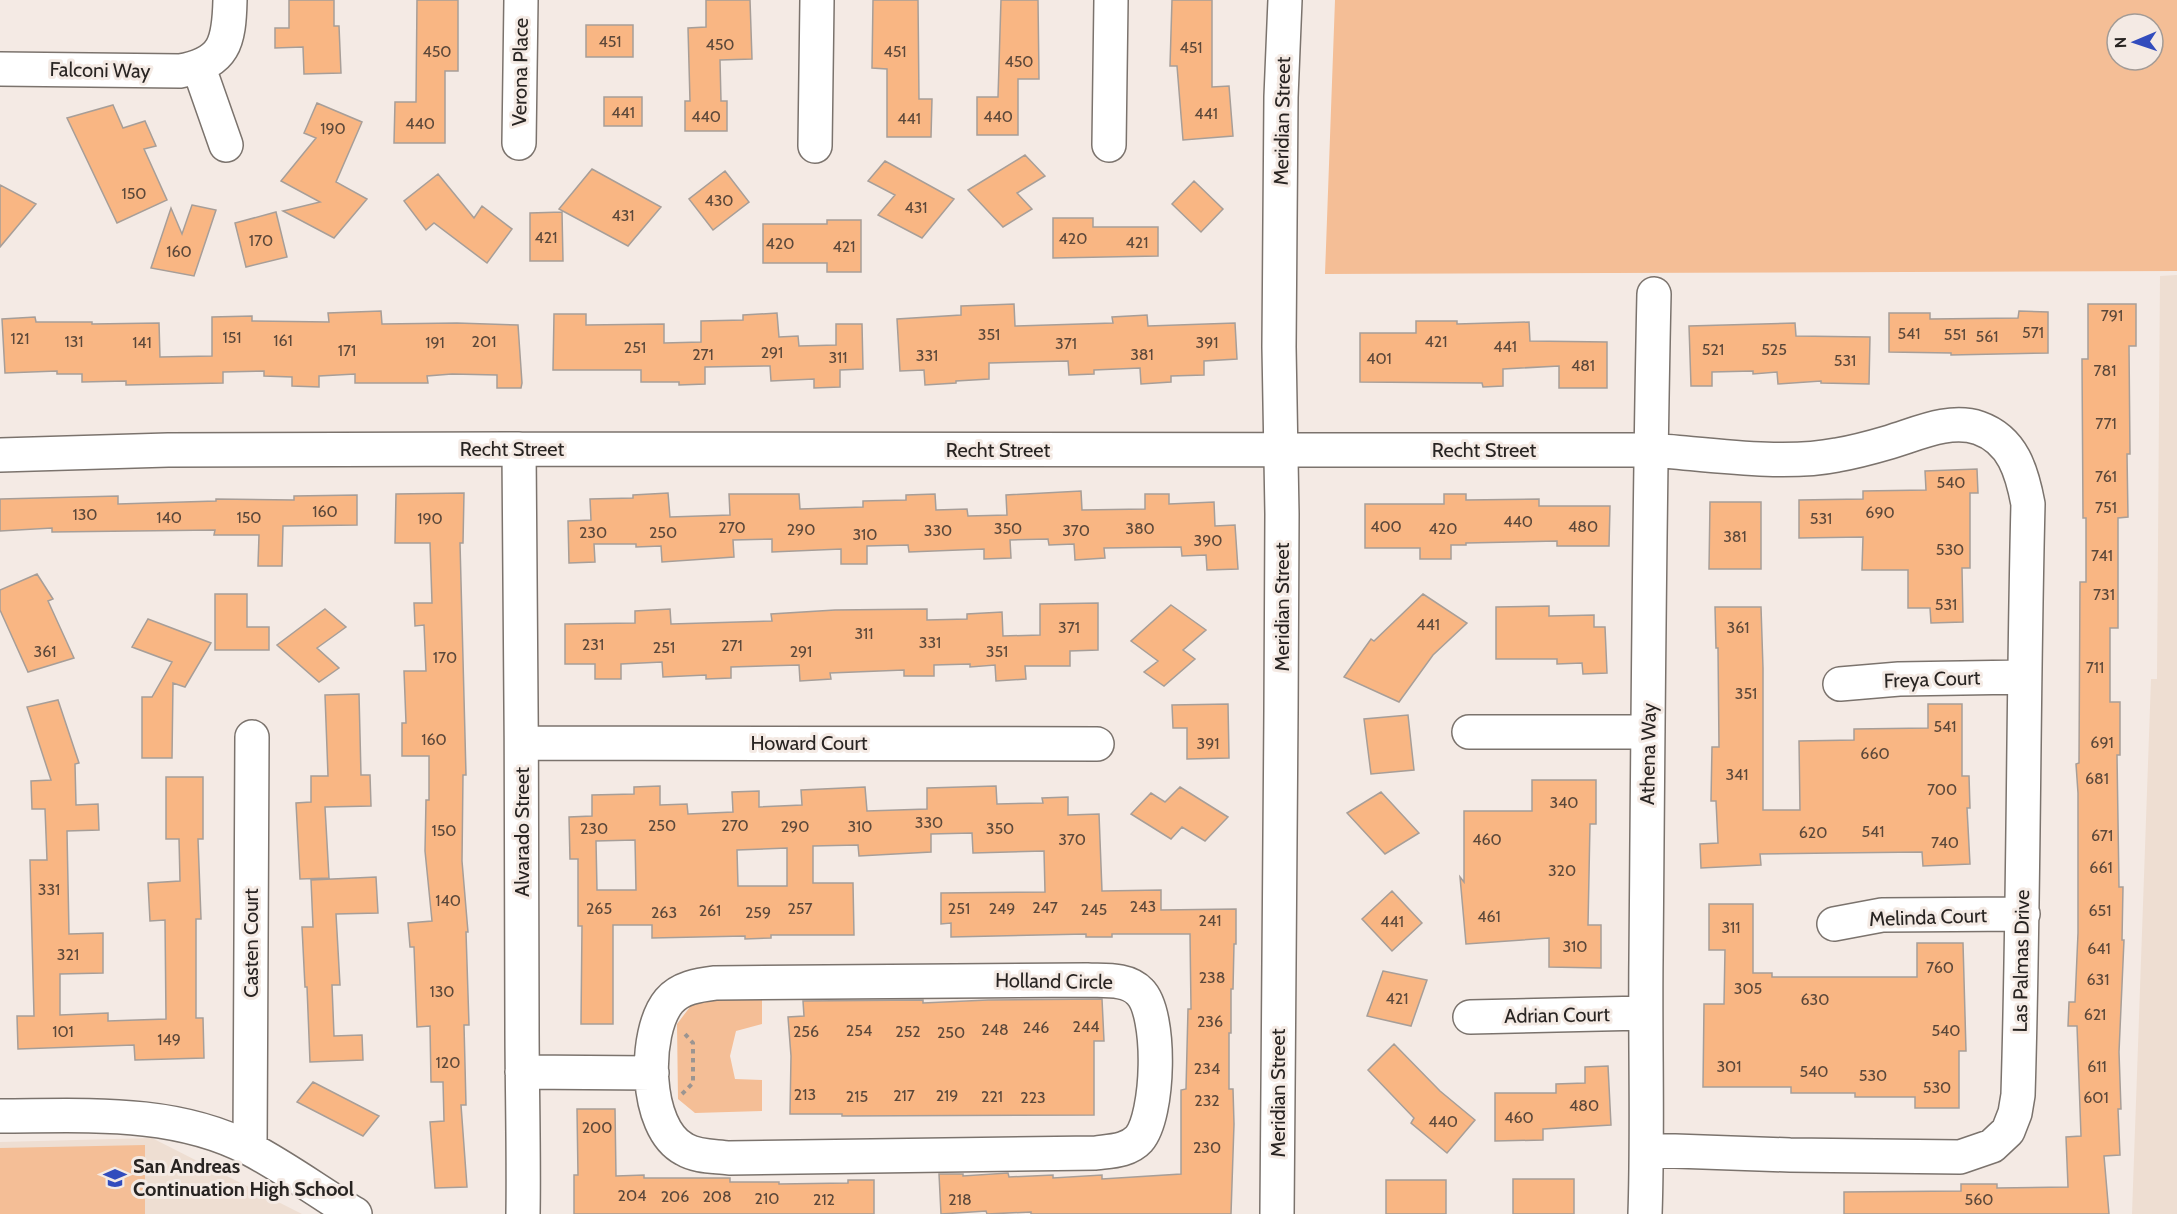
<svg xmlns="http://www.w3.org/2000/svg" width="2177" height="1214" font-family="Cabin,sans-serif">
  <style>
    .built { fill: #eeded2 }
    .green { fill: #f4be96; fill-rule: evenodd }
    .building { fill: #f9b683; stroke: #a79e98; stroke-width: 1.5; fill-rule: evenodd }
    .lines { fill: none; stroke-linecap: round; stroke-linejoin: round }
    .minor-casing { stroke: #7b736d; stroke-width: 36 }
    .path { stroke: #9c9591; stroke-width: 4; stroke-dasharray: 4.5 4.5; stroke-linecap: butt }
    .minor { stroke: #fff; stroke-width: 33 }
    .labels { text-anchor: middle; stroke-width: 6; stroke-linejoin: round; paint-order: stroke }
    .number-label { font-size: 16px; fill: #5c483a }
    .street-label { font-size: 20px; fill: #282422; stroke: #f4eae4 }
    .poi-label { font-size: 20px; font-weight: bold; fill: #282422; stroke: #f4eae4; text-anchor: start }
  </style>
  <rect width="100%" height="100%" fill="#f4eae4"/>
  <path class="built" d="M2177 275V1214H2132L2151 679H2157L2160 276Z
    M152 1138 302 1214H0V1142Z"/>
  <path class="green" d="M1335 0H2177V271L1325 274ZM2117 24H2153V60H2117Z
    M762 998V1024L736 1031 730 1056 735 1079 762 1080V1111L695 1113 678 1099 677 1024 696 999Z
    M145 1145V1214H0V1148Z"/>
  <path class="building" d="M289 0H334V26H339L341 73 304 74 303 47 275 48V28H289Z
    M417 0H458V71H445V143H394L395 102H416Z
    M706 0H750L752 59 720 60 721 101H727V131H685V101H690L688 28 706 27Z
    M873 0H918L919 99H932L931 137H887V69L872 68Z
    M1001 0H1038L1039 79H1018V135H977V97H998Z
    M1172 0H1212V87L1229 86 1233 136 1183 140 1177 66H1170Z
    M586 25H633V57H586Z
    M604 97H642V126H604Z
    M317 103 362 122 336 182 367 199 334 238 283 211 320 202 281 181 316 138 304 133Z
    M113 105 123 128 145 121 156 146 144 149 167 200 117 223 67 118Z
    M1025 155 1045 176 1017 193 1032 209 1003 227 968 190Z
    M885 161 954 199 922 238 878 215 895 195 868 181Z
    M592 169 661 207 628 246 559 209Z
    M725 171 749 202 713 230 689 199Z
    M438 174 474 218 482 206 512 229 487 263 434 223 426 230 404 201Z
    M1194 181 1223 209 1201 232 1172 204Z
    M0 185 36 204 0 247Z
    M192 205 216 210 194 276 151 268 171 208 182 234Z
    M276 212 287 257 246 267 235 223Z
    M562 212 563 261H530V213Z
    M1053 218H1093V227H1158V256L1053 258Z
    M827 220H861V272H827V263H763V224H827Z
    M1014 304 1015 326 1113 323 1112 317 1147 315 1148 326 1235 323 1237 359 1204 361V375L1171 376V382L1141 384 1140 368 1094 370V374L1069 375 1068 361 989 363V379L956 381V383L925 385 924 370 900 371 897 319 961 315V306Z
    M2088 304H2136V346H2129L2130 454H2127L2128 517 2118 518V628H2110V702H2120V755H2117L2119 887H2123L2122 940H2124L2119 1052 2121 1109H2118L2120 1155 2104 1156 2109 1214H1844V1192L1961 1191V1184H1997V1188L2068 1187 2066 1137 2081 1136 2077 1026H2068L2069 1002H2075L2078 933V793L2076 764 2079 763 2080 582H2086V518H2083L2082 359H2088Z
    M381 311 382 324 457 323 518 325 522 383 521 388H497V375L452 374 427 376 428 383H355V374L319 376V387L292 386V377L264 376V371L223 372V383L126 385V381L82 382V374H57V371L5 373 2 319 35 317 36 322H92V324L159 323 160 357 212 356V317L252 316V321L329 322 328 313Z
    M2019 311 2048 312V353L1951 355V353L1889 352V313H1930V319L2018 318Z
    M777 313 779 337 798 336 799 346 836 345V324H862L863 369 840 370V387L814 388V379L771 381 770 366 705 367V384L679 385V382H641V370H553L554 314H586V325L664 324V343L701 342V321L743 320V315Z
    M1416 321H1457V324L1529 322 1530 341 1607 342V388H1559V366L1503 369V386L1483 387 1482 383 1360 382V333H1416Z
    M1795 323 1796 336 1870 337 1869 384 1821 383V381L1778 384 1777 372 1753 374V371L1712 372V386H1691L1689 326Z
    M1977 469 1978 493H1970V568H1962L1963 622 1931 623 1930 608H1908V570H1862L1863 537 1799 538V500L1863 499V491L1926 490 1925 471Z
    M1081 491 1082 510 1145 509V494H1169V504L1214 502 1215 526 1235 525 1238 569 1207 570 1206 555 1182 556 1181 547 1104 548 1105 558 1075 560 1074 544 1049 545 1048 539 1010 540 1011 558 984 559V549L909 552 908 545 867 546V564H841V549L772 552V539L733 540 734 557 662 562 661 546 636 547V544H594L595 562 569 563 568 521 591 520 590 499 633 498V495L668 493 670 517 730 515 729 494H799L800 509 863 507V501L906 500V495L935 494 936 510 967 509 968 516 1007 515 1006 495Z
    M464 493 463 543H460L466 775H463L462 861 468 932H466L469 1025H464L466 1105H461L467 1187 435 1188 430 1122 444 1121 443 1082H431L430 1026 417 1027 414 947H410L408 923 432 921 425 851 426 800H429V756H402V723H406L404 671H426L424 625 415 626 414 603H432L430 543H395L396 494Z
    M1444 494H1466V500L1539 499V506H1610L1609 546H1557V541L1466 543V545H1451V559H1420V548H1365V504H1444Z
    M357 495V525L283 526 282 566H258L259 535H214L215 530 52 532V528L0 531V499L118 496V504L216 501V499L294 500V496Z
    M1710 502H1761V569H1709Z
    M37 574 53 599 48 601 74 658 28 672 0 610V590Z
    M215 594H247V627H269V650H215Z
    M1423 594 1467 623 1433 655 1399 702 1344 677 1371 639 1374 641Z
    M1098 603V650L1070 651V666H1025L1026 679 996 681 995 665 970 667V664L934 665V676H904V670L830 673 831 679 800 681 799 665 731 667V678L706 679V675L663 677 662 662 621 664V679H595V664H565V624L635 623V611L670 609 671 624 772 621 771 614 835 610 927 609V620L967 619V614L1002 612 1003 636 1040 635V604Z
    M1171 605 1206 630 1183 650 1195 659 1164 686 1144 672 1158 661 1131 641Z
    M1549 606V616L1594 615V627H1605L1607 673 1583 674 1582 663 1557 664V659H1496V607Z
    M1715 607H1761L1763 668V810H1800L1799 741 1854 740V729L1928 728V704H1962V776H1969L1970 808H1967L1970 864 1923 866 1922 852 1833 853 1760 854 1761 865 1701 868 1700 844 1718 843 1716 801H1711L1712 747H1719L1718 648H1716Z
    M325 609 346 627 317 648 339 668 319 682 277 645Z
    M148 619 211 643 185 687 173 683 172 758H142V697H152L172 662 132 647Z
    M359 694 361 775H370L371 806 325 807 329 878 300 879 296 803 311 802V776H328L325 695Z
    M58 700 79 763 75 764 76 805 98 804 99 830 67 831 69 934 103 933V973L60 974V1015L108 1013V1021L166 1019 165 920 150 921 148 883 180 881 179 839H166V777H203V839H198L201 919H196V1018H203L204 1058 135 1060 134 1045 18 1049 17 1016H34L30 860H47L45 809H32L31 781 51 780 27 707Z
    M1228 704 1229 758 1187 759V728H1173L1172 705Z
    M1408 715 1414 770 1371 774 1364 719Z
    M1532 780H1596V824H1590L1588 925H1601V968L1549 967V938L1466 944 1460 877 1464 882V811H1532Z
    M660 786V805L687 804 688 814 733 812 732 792 759 791V807L802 805 801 790 865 787 867 811 927 809V788L996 786 997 804 1043 803 1042 798 1068 797V815L1099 814 1102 891 1161 890V910L1236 909V944H1234L1233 989H1231V1033H1229V1089H1233L1234 1124 1231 1214H1031V1212L987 1214 986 1211 941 1214 939 1174H963V1176L1008 1173 1009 1177 1053 1175V1178L1102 1175V1179L1181 1174V1090L1186 1089 1188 1009H1191L1190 934H1112V937H1086V934L951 937V923L941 924V893L1045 892 1044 851 973 853 972 833 931 834V852L859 856 858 845 813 846V883H853L854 935H771V938L745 939V936L652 938V925H613V1024H581L582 926H578V859H570L569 817 592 816V795L634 794V787ZM635 840 636 890H597L596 841ZM787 848V886H738L737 850Z
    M1180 787 1228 817 1205 841 1182 827 1171 839 1131 814 1151 793 1165 802Z
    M1381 792 1419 833 1385 854 1347 813Z
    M376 877 378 913 336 914 340 985H332L334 1036 362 1035 363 1060 310 1062 307 987H305L302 927H313L311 880Z
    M1392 891 1422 923 1392 951 1362 919Z
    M1709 904H1753V973H1772V977H1917V943H1963L1966 1051H1959V1108H1915V1097H1855V1093H1791V1087H1703L1704 1004H1724L1725 950H1709Z
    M1383 971 1427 980 1411 1026 1367 1016Z
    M1102 999 1104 1041H1094V1115L842 1116V1114H790L791 1056 788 1017 804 1016 803 1001 923 1000V1003L988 1000Z
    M1394 1044 1440 1091 1475 1120 1447 1153 1411 1123 1414 1118 1368 1070Z
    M1608 1066 1611 1125 1543 1129V1140L1495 1141V1093H1556V1084L1585 1083V1067Z
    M313 1082 379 1116 363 1136 297 1102Z
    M577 1109H615L616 1176 644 1175V1178H730V1182H779V1184L848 1183V1180H874V1214H574V1175H578Z
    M1513 1179H1574V1214H1513Z
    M1386 1180H1446V1214H1386Z"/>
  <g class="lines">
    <g class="minor-casing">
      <path id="minor" d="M199 68 226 145
        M0 69 180 71C225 63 229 42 230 0
        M519 143 521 0
        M1109 145 1111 0
        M815 146 817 0
        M519 449C521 641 522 832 522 1024 522 1087 524 1151 523 1214
        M0 455 168 450 519 449 1650 450C1707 454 1782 466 1837 455 1855 452 1873 447 1890 442 1917 434 1950 418 1979 428 2013 440 2022 472 2028 504 2023 701 2024 898 2018 1095L2015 1113 2008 1131 1992 1146 1960 1157 1790 1155 1647 1150
        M1840 684 1899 679 2024 677
        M1469 732H1648
        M522 743 1097 744
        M1834 924 1882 915 2023 914
        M1087 980C1104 981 1127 978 1140 992 1162 1014 1159 1116 1139 1139 1128 1151 1111 1151 1096 1153L729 1158C714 1156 697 1157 684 1149 644 1128 643 1032 669 1001 680 988 698 985 715 983Z
        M1470 1017 1645 1013
        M522 1072 652 1073
        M0 1116C84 1116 174 1109 250 1149 286 1168 320 1193 355 1214
        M250 1149 252 737
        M1277 1214 1281 712 1282 514 1279 347 1281 97 1285 0
        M1645 1214C1648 1129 1645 1045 1646 960 1648 738 1649 516 1654 294"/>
    </g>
    <path class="path" d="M682 1094 693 1083V1043L685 1034"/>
    <use href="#minor" class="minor"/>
  </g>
  <defs>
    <g id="school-bare" transform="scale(1.8)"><path d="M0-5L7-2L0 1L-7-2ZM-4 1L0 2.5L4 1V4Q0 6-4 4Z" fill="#324cbd" stroke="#f4eae4" stroke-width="2.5" paint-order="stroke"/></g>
  </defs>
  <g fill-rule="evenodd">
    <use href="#school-bare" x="115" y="1178"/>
  </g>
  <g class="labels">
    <g class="number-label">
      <text x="610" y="47">451</text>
      <text x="720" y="50">450</text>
      <text x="1191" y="53">451</text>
      <text x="437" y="57">450</text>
      <text x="895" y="57">451</text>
      <text x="1019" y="67">450</text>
      <text x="623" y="118">441</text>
      <text x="1206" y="119">441</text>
      <text x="706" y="122">440</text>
      <text x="998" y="122">440</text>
      <text x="909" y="124">441</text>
      <text x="420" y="129">440</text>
      <text x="333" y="134">190</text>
      <text x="134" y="199">150</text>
      <text x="719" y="206">430</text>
      <text x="916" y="213">431</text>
      <text x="623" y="221">431</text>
      <text x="546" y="243">421</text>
      <text x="1073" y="244">420</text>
      <text x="261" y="246">170</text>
      <text x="1137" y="248">421</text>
      <text x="780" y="249">420</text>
      <text x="844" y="252">421</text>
      <text x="179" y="257">160</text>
      <text x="2112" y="321">791</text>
      <text x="2033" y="338">571</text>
      <text x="1909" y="339">541</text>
      <text x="989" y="340">351</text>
      <text x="1955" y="340">551</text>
      <text x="1987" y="342">561</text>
      <text x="232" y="343">151</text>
      <text x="20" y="344">121</text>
      <text x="283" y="346">161</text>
      <text x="74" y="347">131</text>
      <text x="484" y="347">201</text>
      <text x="1436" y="347">421</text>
      <text x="142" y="348">141</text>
      <text x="435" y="348">191</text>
      <text x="1207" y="348">391</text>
      <text x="1066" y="349">371</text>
      <text x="1505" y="352">441</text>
      <text x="635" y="353">251</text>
      <text x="1713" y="355">521</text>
      <text x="1774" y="355">525</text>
      <text x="347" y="356">171</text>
      <text x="772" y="358">291</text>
      <text x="703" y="360">271</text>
      <text x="1142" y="360">381</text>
      <text x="927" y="361">331</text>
      <text x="838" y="363">311</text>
      <text x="1379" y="364">401</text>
      <text x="1845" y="366">531</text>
      <text x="1583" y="371">481</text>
      <text x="2105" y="376">781</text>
      <text x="2106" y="429">771</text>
      <text x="2106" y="482">761</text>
      <text x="1951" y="488">540</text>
      <text x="2106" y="513">751</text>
      <text x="325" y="517">160</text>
      <text x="1880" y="518">690</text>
      <text x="85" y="520">130</text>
      <text x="169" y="523">140</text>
      <text x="249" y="523">150</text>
      <text x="430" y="524">190</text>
      <text x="1821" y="524">531</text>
      <text x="1518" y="527">440</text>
      <text x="1386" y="532">400</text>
      <text x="1583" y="532">480</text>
      <text x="732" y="533">270</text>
      <text x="1008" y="534">350</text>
      <text x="1140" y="534">380</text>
      <text x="1443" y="534">420</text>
      <text x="801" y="535">290</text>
      <text x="938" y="536">330</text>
      <text x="1076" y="536">370</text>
      <text x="593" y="538">230</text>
      <text x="663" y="538">250</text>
      <text x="865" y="540">310</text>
      <text x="1735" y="542">381</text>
      <text x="1208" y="546">390</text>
      <text x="1950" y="555">530</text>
      <text x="2102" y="561">741</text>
      <text x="2104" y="600">731</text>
      <text x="1946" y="610">531</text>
      <text x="1428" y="630">441</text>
      <text x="1069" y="633">371</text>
      <text x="1738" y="633">361</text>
      <text x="864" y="639">311</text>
      <text x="930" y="648">331</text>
      <text x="593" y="650">231</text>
      <text x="732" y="651">271</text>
      <text x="664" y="653">251</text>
      <text x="45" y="657">361</text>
      <text x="801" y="657">291</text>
      <text x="997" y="657">351</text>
      <text x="445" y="663">170</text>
      <text x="2095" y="673">711</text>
      <text x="1746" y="699">351</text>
      <text x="1945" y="732">541</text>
      <text x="434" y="745">160</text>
      <text x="2102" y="748">691</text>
      <text x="1208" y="749">391</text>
      <text x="1875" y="759">660</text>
      <text x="1737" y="780">341</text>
      <text x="2097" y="784">681</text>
      <text x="1942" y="795">700</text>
      <text x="1564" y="808">340</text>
      <text x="929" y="828">330</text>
      <text x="662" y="831">250</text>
      <text x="735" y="831">270</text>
      <text x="795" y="832">290</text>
      <text x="860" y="832">310</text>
      <text x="594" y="834">230</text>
      <text x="1000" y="834">350</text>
      <text x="444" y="836">150</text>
      <text x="1873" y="837">541</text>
      <text x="1813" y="838">620</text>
      <text x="2102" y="841">671</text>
      <text x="1072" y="845">370</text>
      <text x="1487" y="845">460</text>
      <text x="1945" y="848">740</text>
      <text x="2101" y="873">661</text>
      <text x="1562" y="876">320</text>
      <text x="49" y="895">331</text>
      <text x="448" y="906">140</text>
      <text x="1143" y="912">243</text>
      <text x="1045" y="913">247</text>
      <text x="599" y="914">265</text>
      <text x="800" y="914">257</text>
      <text x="959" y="914">251</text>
      <text x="1002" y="914">249</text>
      <text x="1094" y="915">245</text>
      <text x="710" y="916">261</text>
      <text x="2100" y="916">651</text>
      <text x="664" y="918">263</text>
      <text x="758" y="918">259</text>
      <text x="1489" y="922">461</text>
      <text x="1210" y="926">241</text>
      <text x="1392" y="927">441</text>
      <text x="1731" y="933">311</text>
      <text x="1575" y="952">310</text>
      <text x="2099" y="954">641</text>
      <text x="68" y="960">321</text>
      <text x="1940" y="973">760</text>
      <text x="1212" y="983">238</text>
      <text x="2098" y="985">631</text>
      <text x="1748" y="994">305</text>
      <text x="442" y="997">130</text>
      <text x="1397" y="1004">421</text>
      <text x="1815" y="1005">630</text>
      <text x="2095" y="1020">621</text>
      <text x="1210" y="1027">236</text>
      <text x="1086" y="1032">244</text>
      <text x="1036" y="1033">246</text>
      <text x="995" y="1035">248</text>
      <text x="859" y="1036">254</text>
      <text x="1946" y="1036">540</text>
      <text x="63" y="1037">101</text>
      <text x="806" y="1037">256</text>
      <text x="908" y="1037">252</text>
      <text x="951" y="1038">250</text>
      <text x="169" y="1045">149</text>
      <text x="448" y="1068">120</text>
      <text x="1729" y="1072">301</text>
      <text x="2097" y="1072">611</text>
      <text x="1207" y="1074">234</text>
      <text x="1814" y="1077">540</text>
      <text x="1873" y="1081">530</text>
      <text x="1937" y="1093">530</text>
      <text x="805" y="1100">213</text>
      <text x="904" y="1101">217</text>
      <text x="947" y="1101">219</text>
      <text x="857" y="1102">215</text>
      <text x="992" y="1102">221</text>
      <text x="1033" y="1103">223</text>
      <text x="2096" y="1103">601</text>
      <text x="1207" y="1106">232</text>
      <text x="1584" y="1111">480</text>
      <text x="1519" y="1123">460</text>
      <text x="1443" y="1127">440</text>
      <text x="597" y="1133">200</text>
      <text x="1207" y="1153">230</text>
      <text x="632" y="1201">204</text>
      <text x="675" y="1202">206</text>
      <text x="717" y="1202">208</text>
      <text x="767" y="1204">210</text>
      <text x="824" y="1205">212</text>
      <text x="960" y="1205">218</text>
      <text x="1979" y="1205">560</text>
    </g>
    <g class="street-label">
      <text transform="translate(100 70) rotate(1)" y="7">Falconi Way</text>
      <text transform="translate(520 72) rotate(-89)" y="7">Verona Place</text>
      <text transform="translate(1282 121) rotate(-89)" y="7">Meridian Street</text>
      <text x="512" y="456">Recht Street</text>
      <text x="998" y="457">Recht Street</text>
      <text x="1484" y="457">Recht Street</text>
      <text transform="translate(1282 607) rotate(-90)" y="7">Meridian Street</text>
      <text transform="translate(1932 679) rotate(-2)" y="7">Freya Court</text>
      <text x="809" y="750">Howard Court</text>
      <text transform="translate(1648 754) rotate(-89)" y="7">Athena Way</text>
      <text transform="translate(522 832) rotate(-90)" y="7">Alvarado Street</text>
      <text transform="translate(1928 917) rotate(-2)" y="7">Melinda Court</text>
      <text transform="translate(251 943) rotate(-90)" y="7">Casten Court</text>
      <text transform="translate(2021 961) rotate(-89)" y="7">Las Palmas Drive</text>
      <text transform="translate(1054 981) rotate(1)" y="7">Holland Circle</text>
      <text transform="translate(1557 1015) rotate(-1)" y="7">Adrian Court</text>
      <text transform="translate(1278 1093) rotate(-90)" y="7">Meridian Street</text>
    </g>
    <g class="poi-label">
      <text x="133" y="1173">San Andreas<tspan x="133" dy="23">Continuation High School</tspan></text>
    </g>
  </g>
  <g transform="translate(2135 42) rotate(268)"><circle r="28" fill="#f4eae4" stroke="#a29b96" stroke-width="1.5"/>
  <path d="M0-4.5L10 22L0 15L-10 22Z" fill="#324cbd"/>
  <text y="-9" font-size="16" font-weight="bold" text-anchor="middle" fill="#282422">N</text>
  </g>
</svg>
